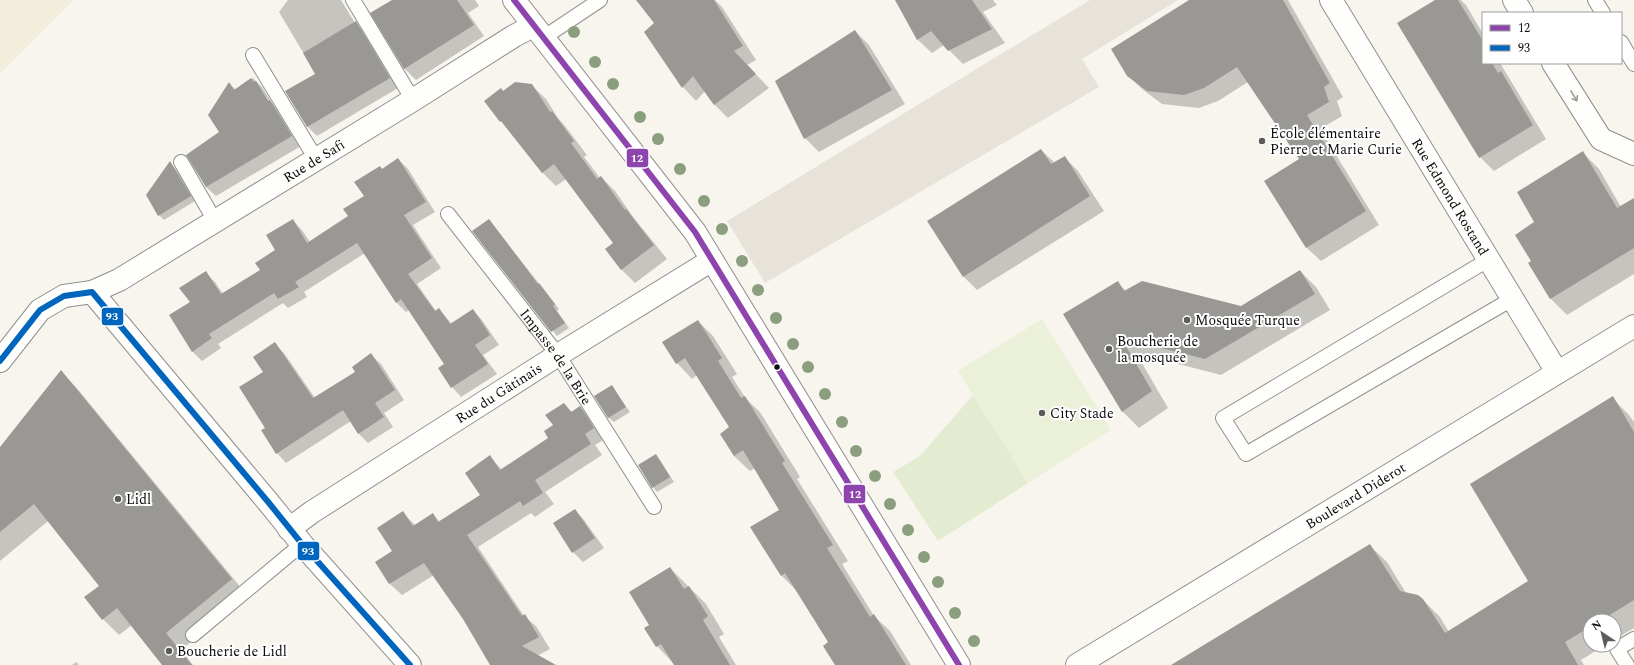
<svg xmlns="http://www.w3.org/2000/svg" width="1634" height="665" font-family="Spectral,serif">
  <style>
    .farmland { fill: #f3eedb }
    .green { fill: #e3ebd0 }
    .pitch { fill: #ebf0d9 }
    .plaza { fill: #e7e3da }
    .shadow { fill: #0003 }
    .building { fill: #9a9894 }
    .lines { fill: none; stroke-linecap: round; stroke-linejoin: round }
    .service-casing { stroke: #91908d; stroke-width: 16 }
    .minor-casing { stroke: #91908d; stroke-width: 24 }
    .tertiary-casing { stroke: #91908d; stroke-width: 24 }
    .service { stroke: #fefefc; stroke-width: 14 }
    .minor { stroke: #fefefc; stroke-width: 22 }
    .tertiary { stroke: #fefefc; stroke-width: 22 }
    .bus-1-casing { stroke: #fff; stroke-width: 9 }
    .bus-2-casing { stroke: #fff; stroke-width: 9 }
    .bus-1 { stroke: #8e44ad; stroke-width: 6 }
    .bus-2 { stroke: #0065bd; stroke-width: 6 }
    .tree { fill: #8b9f7e }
    .oneway { stroke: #9c9c9b }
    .poi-dot { fill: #5d5c5a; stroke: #fff; stroke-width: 1.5 }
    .bus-dot { fill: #0a0a0a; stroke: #fff; stroke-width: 1.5 }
    .labels { text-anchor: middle; stroke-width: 4; stroke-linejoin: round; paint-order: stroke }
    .poi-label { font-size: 14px; fill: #0a0a0a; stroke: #fff; text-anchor: start }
    .street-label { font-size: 14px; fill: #0a0a0a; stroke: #fff }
    .line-badge { stroke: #fff; stroke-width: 1.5 }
    .badge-label { font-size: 11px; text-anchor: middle; font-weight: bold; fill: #fff }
  </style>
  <rect width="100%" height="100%" fill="#f8f5ee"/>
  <path class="farmland" d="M0 0H74L0 74Z"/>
  <path class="green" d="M973 395 1028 483 938 541 893 472 920 456Z"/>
  <path class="pitch" d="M1042 319 1111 430 1028 483 958 371Z"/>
  <path class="plaza" d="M1090 0H1178L1082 59 1099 87 765 283 727 221Z"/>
  <path class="shadow" d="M288 0H341L355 23 365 32 398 88 317 136 308 127 286 92 316 74 279 12Z
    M394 0H475L479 6 468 13 484 36 416 80 405 69 372 13Z
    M638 0H715L722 7 756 60 747 65 769 88 728 118 714 104 705 91 696 101 683 87 655 23Z
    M896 0H993L997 5 983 12 1005 43 963 64 944 45 932 53 918 40Z
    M1191 0H1288L1343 97 1337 101 1342 116 1320 129 1379 225 1321 261 1307 248 1266 181 1300 159 1248 82 1218 101 1199 108 1162 104 1142 89 1128 75Z
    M1437 0H1461L1466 5 1483 34V63H1500L1546 139 1494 171 1480 157Z
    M855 31 869 45 905 104 819 152 805 138Z
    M253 78 262 87 272 103 279 110 301 146 216 196 206 187 187 156 220 133 229 83 236 90Z
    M531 85 546 99 558 118 565 126 587 155 584 157 600 178 601 177 615 191 634 218 667 259 635 283 621 269 615 243 566 179 556 186 543 173 485 101 503 92Z
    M1041 150 1055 163 1064 157 1078 171 1104 211 977 290 963 276Z
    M1583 153 1599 169 1621 207 1634 199V274L1567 315 1551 299 1533 261 1535 223Z
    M398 159 408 169 435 212 413 225 441 268 417 284 436 311 439 309 452 324 473 310 482 320 499 345 483 355 497 374 461 397 452 387 445 365 409 310 406 312 396 302 365 253 304 292 307 297 288 308 283 303 218 344 221 348 202 361 192 351 191 302 205 273 215 282 223 294 261 270 277 250 292 220 302 230 310 242 349 216 365 197 380 167 383 170Z
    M170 163 180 175 195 201 164 220 159 215Z
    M489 220 559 309 557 311 569 328 557 336 474 231Z
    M1300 271 1316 287 1330 310 1221 375 1136 353 1168 408 1139 428 1123 412 1065 314 1117 282 1126 291 1241 307Z
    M698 321 713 336 737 374 732 377 746 399 760 412 800 477 797 479 848 561 842 564 874 616 890 631 911 665H836L830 643 797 591 782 576 752 528 780 510 755 468 750 471 734 456 721 434 731 428 697 375 692 379 677 363 664 342Z
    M275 344 284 353 315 398 356 372 371 355 381 364 404 400 384 413 393 427 368 443 359 434 351 421 286 463 277 453 267 428 264 372Z
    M61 372 76 387 247 595 181 650 193 665H163L132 625 119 635 103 619 86 598 100 586 48 521 0 561V449Z
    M611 386 630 412 614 422 609 418 596 397Z
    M1612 398 1629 415 1634 422V628L1614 640V621H1590V645H1605L1581 660 1584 665H1173L1369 545 1387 562 1406 593 1422 599 1440 617 1449 632 1529 582Z
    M564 404 572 412 580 407 591 418 605 439 595 445 602 455 545 492 554 504 535 517 531 513 478 547 524 616 536 626 550 649 535 657 554 665H491L463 618 434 575 402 595 390 584 376 562 394 551 403 513 416 526 433 514 440 522 482 495 490 457 502 470 550 438Z
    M655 455 660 460 674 482 657 492 653 487Z
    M575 510 584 520 604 548 583 562 573 552 554 524Z
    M670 568 706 604 724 634 719 637 736 665H675L657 646 650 625Z
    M76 662 79 665H72Z"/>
  <path class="building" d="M392 0H457L474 25 404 69 370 13Z
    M636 0H714L743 46 734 51 756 74 714 105 693 76 682 88 644 32 654 23Z
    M895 0H972L992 29 948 51 931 31 917 40Z
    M1189 0H1283L1330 83 1324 87 1329 102 1307 115 1366 211 1306 248 1264 181 1299 159 1237 67 1204 88 1184 95 1147 91 1127 76 1111 49Z
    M1435 0H1458L1483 41V63H1492L1498 73 1501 71 1533 125 1479 158 1397 23Z
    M356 21 390 78 307 127 285 91 315 74 303 53Z
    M855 30 892 90 804 139 775 81Z
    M251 78 254 82 256 81 268 101 270 100 292 136 206 187 186 155 219 132 208 115 229 82 234 90Z
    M515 82 532 84 550 112 552 111 574 141 571 143 597 179 601 176 625 210 626 209 654 245 621 270 605 249 613 243 554 164 542 173 501 121 500 122 484 101 501 88 503 91Z
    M1041 149 1051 164 1065 156 1090 196 963 277 927 221Z
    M1583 151 1617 208 1634 198V248L1550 299 1528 263 1531 261 1515 235 1534 222 1517 192Z
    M398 158 426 202 404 215 432 258 408 274 435 311 439 308 450 324 473 309 490 335 475 345 488 364 451 388 438 368 444 364 401 299 396 303 357 243 295 282 299 287 278 299 274 293 209 334 212 338 192 352 169 315 190 302 179 288 206 271 221 294 260 270 255 263 275 250 266 235 293 219 307 243 348 216 343 209 364 196 354 182 380 166 382 169Z
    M170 161 191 196 158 216 146 195Z
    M489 219 538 284 539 283 555 304 553 306 565 323 551 332 472 231Z
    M1300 270 1315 294 1205 359 1121 338 1152 391 1122 412 1063 314 1118 281 1124 291 1142 281 1241 306Z
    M698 320 722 358 718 361 741 398 745 396 785 461 782 463 833 545 827 548 870 617 874 614 906 665H835L823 646 828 642 785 573 781 576 750 527 779 510 743 450 734 456 720 434 729 427 685 358 676 364 662 342Z
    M275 342 313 398 355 372 352 367 371 353 395 390 375 403 384 417 358 434 343 410 276 454 261 430 265 428 239 387 263 372 253 357Z
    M61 370 232 579 166 633 192 665H162L117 608 102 620 84 597 99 586 34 504 0 532V447Z
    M612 385 626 407 608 418 594 396Z
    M1613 396 1634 432V600L1600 621H1590V627L1565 642 1578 665H1171L1370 544 1400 591 1418 595 1423 599 1445 633 1528 581 1470 484Z
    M564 403 571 412 580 406 594 428 585 434 591 444 535 480 543 493 523 506 520 501 467 535 522 616 525 614 539 637 522 646 556 665H490L463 619 424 563 389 584 375 562 392 551 377 528 403 511 413 526 433 513 438 522 480 495 465 473 490 455 500 470 548 438 544 431 553 425 545 415Z
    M656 454 670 477 652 488 638 465Z
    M575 509 595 538 572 553 553 523Z
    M670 567 684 589 689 586 708 616 703 620 730 665H674L661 644 656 647 644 628 649 625 629 592Z"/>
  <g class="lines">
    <g class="service-casing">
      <g id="service">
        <path d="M353 0 413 100"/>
        <path d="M1595 0 1603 13"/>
        <path d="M543 38 600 0"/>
        <path d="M1621 42 1634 64"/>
        <path d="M253 55 316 159"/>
        <path d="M181 162 215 221"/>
        <path id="s1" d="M448 214 558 355 654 507"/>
        <path d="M1488 260 1223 418 1246 454 1512 299"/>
        <path d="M193 635 302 544"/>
        <path d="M1627 665 1617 649 1634 639"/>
      </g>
    </g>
    <g class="minor-casing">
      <g id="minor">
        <path d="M514 0 695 232 959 665"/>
        <path id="s2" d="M1331 0 1557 372"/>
        <path d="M1514 0 1522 13"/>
        <path d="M1553 63 1601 139 1634 154"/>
        <path id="s3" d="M92 292 119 280 413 100 514 36 533 26"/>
        <path id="s4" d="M289 529 312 512 558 355 712 260"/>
        <path id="s5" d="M1077 665 1634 326"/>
      </g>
    </g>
    <g class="tertiary-casing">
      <path id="tertiary" d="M0 361 40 310 64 296 92 292 269 503 302 544 410 665"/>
    </g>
    <use href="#service" class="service"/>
    <use href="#minor" class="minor"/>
    <use href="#tertiary" class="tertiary"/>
    <g class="bus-1-casing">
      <path id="bus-1" d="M514 0 695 232 959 665"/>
    </g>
    <g class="bus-2-casing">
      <path id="bus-2" d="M0 361 40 310 64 296 92 292 269 503 302 544 410 665"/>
    </g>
    <use href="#bus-1" class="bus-1"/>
    <use href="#bus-2" class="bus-2"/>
  </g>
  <g class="tree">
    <circle cx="574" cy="32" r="6"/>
    <circle cx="595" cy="62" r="6"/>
    <circle cx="613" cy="84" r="6"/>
    <circle cx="640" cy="117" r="6"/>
    <circle cx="658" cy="139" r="6"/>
    <circle cx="680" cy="169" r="6"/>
    <circle cx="704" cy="201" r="6"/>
    <circle cx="722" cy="229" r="6"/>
    <circle cx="742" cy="261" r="6"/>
    <circle cx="758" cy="290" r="6"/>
    <circle cx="776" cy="318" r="6"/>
    <circle cx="793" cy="344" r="6"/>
    <circle cx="808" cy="367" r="6"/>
    <circle cx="825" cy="394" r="6"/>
    <circle cx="842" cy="422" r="6"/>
    <circle cx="856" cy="451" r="6"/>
    <circle cx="875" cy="476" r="6"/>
    <circle cx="890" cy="504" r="6"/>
    <circle cx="908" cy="530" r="6"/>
    <circle cx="924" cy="557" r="6"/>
    <circle cx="938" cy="582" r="6"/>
    <circle cx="955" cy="613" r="6"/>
    <circle cx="974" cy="641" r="6"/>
  </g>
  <defs><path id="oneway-shaft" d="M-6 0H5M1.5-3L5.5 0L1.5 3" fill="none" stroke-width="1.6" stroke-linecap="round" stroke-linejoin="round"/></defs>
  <use class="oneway" href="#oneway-shaft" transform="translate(1574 96) rotate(58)"/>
  <g class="poi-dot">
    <circle cx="1262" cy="141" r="4"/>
    <circle cx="1187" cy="320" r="4"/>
    <circle cx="1109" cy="349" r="4"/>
    <circle cx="1042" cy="413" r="4"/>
    <circle cx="118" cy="499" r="4"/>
    <circle cx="169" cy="651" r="4"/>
  </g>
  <circle class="bus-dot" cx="777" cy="367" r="3.5"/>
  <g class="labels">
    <g class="poi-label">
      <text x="1270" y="138">École élémentaire<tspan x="1270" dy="16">Pierre et Marie Curie</tspan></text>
      <text x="1195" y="325">Mosquée Turque</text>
      <text x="1117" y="346">Boucherie de<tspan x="1117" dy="16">la mosquée</tspan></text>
      <text x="1050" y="418">City Stade</text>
      <text x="126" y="504">Lidl</text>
      <text x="177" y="656">Boucherie de Lidl</text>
    </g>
    <g class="street-label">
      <text dy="5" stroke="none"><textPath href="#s3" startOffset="258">Rue de Safi</textPath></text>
      <text dy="5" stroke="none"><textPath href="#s2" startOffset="230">Rue Edmond Rostand</textPath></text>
      <text dy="5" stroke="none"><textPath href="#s1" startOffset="179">Impasse de la Brie</textPath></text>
      <text dy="5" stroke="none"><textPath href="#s4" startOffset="250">Rue du Gâtinais</textPath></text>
      <text dy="5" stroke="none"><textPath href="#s5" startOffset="326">Boulevard Diderot</textPath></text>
    </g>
  </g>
  <g class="line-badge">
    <rect x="626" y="148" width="23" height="20" rx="4" fill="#8e44ad"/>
    <rect x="101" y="307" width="23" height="19" rx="4" fill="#0065bd"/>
    <rect x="843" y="484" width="23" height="20" rx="4" fill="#8e44ad"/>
    <rect x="297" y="541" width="23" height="20" rx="4" fill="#0065bd"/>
  </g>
  <g class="badge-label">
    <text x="637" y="162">12</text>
    <text x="112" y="320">93</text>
    <text x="855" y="498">12</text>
    <text x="308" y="555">93</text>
  </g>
  <rect x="1482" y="12" width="140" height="52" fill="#ffffff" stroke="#9d9d9d"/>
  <rect x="1490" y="25" width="20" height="6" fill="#8e44ad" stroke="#9d9d9d"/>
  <text x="1518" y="32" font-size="12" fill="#0a0a0a">12</text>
  <rect x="1490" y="45" width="20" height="6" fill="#0065bd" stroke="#9d9d9d"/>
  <text x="1518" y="52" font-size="12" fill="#0a0a0a">93</text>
  <g transform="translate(1602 633) rotate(325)"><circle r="19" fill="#ffffff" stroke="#9d9d9d"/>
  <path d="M0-3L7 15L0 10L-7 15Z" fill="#5d5c5a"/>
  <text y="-6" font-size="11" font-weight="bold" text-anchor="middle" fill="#0a0a0a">N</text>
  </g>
</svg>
